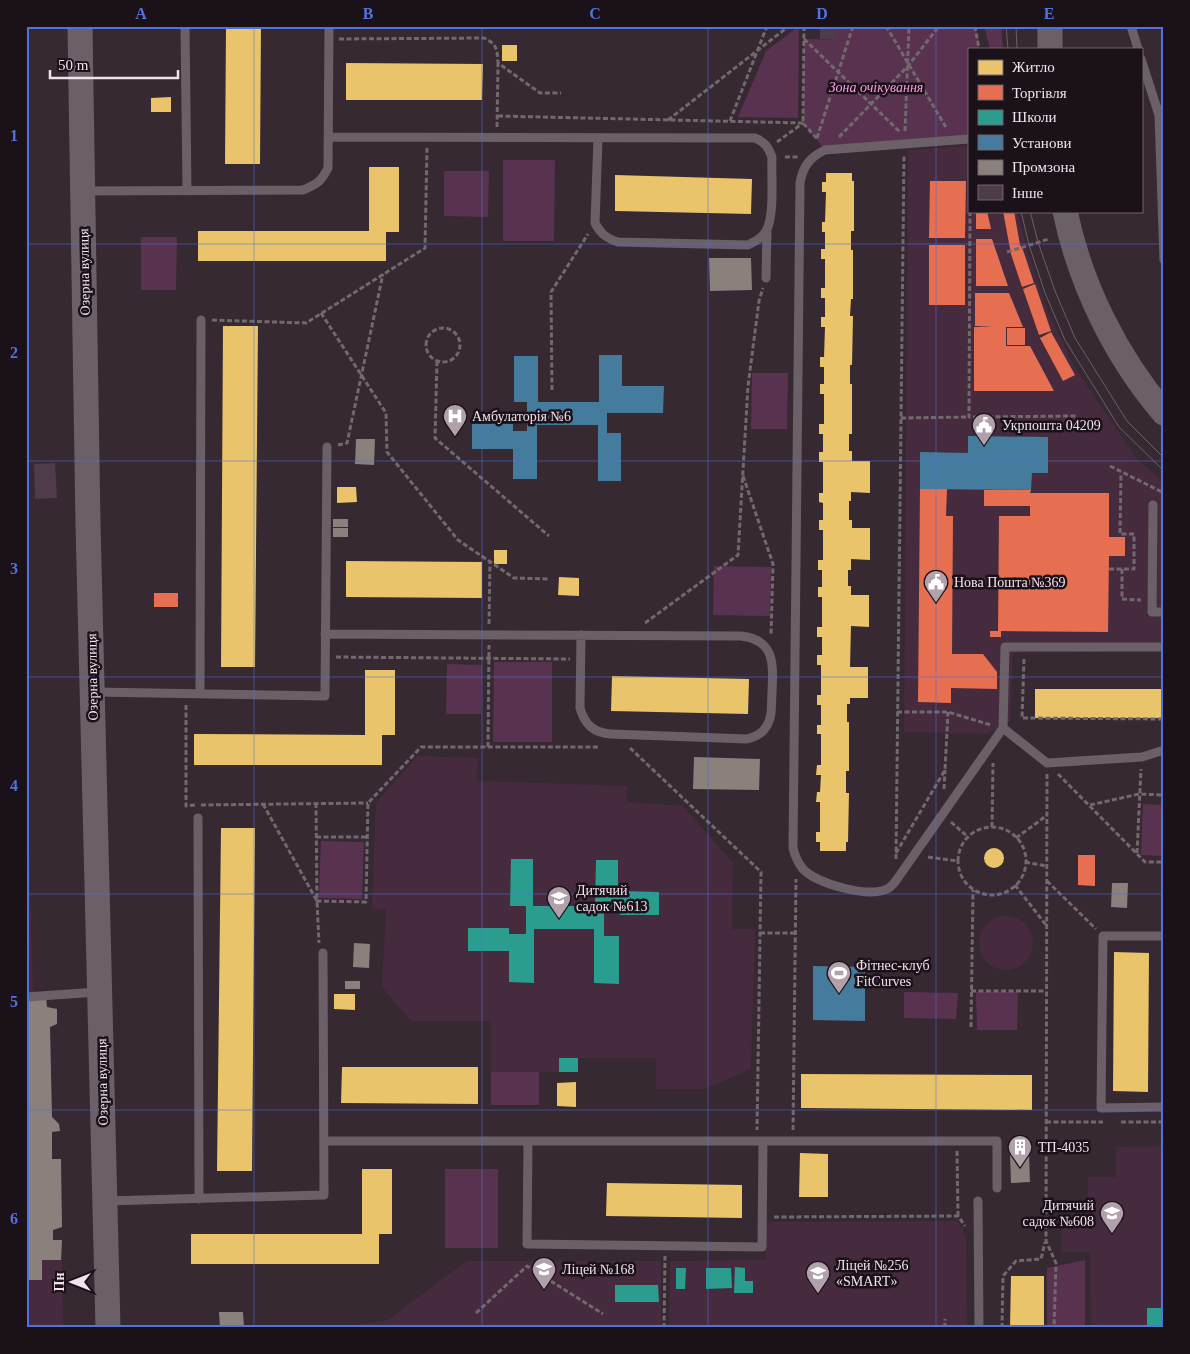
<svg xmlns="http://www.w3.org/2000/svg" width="1190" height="1354" font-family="'Times New Roman',serif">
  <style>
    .built { fill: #462b3f }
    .green { fill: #58324f }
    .homes { fill: #e9c46a }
    .shops { fill: #e76f51 }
    .schools { fill: #2a9d8f }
    .public { fill: #457b9d }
    .industry { fill: #8a817c }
    .building { fill: #4f3b4a }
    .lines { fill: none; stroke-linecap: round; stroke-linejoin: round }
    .path { stroke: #72686e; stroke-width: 3; stroke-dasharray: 5 2.5; stroke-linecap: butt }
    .lane { stroke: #6b6068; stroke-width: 9 }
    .secondary { stroke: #6b6068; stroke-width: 25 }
    .tram { stroke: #6c6168; stroke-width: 1 }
    .grid { fill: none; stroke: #5273dd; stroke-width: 1; stroke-opacity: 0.55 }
    .labels { text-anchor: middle; stroke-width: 5; stroke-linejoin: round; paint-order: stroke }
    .park-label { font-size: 14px; font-style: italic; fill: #fd9ae5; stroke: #1b1119 }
    .street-label { font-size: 14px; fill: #f1e2ec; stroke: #1b1119 }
    .poi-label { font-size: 14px; fill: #f1e2ec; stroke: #1b1119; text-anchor: start }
    .neatline { fill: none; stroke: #5273dd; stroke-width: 2 }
    .grid-label { font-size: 16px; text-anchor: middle; font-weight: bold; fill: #5273dd }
  </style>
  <rect width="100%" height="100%" fill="#362932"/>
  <path class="built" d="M969 146V211H1017L1029 255 1048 312 1075 368 1136 458 1164 483V651L1013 653 1010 722 987 734 904 732 908 150Z
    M26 722 33 998 46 997 47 1007 57 1009V1024L50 1027 52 1117 59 1124 60 1131 52 1132V1159L62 1227 53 1230V1239L62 1240 63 1328H26Z
    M418 756 478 758 477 781 627 786V802L683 806 733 863 732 929H755L751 1069 705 1089H656V1058H578V1072H491V1021H411L382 987 386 910 372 909 376 803Z
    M979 943a27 27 0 1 1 54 0a27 27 0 1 1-54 0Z
    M1164 1146V1328H1091L1090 1252H1061V1216H1088V1177H1116V1147Z
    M956 1221 963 1229 966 1240 967 1328H669L670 1261 766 1260V1222Z
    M467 1261H661V1328H340L388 1320Z"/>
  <path class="green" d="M799 26 798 118 738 117 766 51Z
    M837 26H975L979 40V49H969V139L825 150 803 123 804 39 837 40Z
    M984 26H1001L1003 49H990Z
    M503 160H555L554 241H503Z
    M444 171H489L488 217 444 216Z
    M141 237H177L176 290H141Z
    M752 373H788L787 429H751Z
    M714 566 771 567 770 616 713 615Z
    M494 662H552V742H493Z
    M447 664 482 665 481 714H446Z
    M1143 804 1164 805V856L1141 855Z
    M321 841 364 842 362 899 319 898Z
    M904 992 958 993 956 1019 904 1018Z
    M976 992H1018L1017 1030H977Z
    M491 1072H539V1105H491Z
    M445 1169H498V1248H445Z
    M1085 1260V1328H1047V1268Z"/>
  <path class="homes" d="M226 26H261L260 164H225Z
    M502 45H517V61H502Z
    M346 63 483 64 482 100H346Z
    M171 97V112H151V98Z
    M369 167H399V232H386V261H198V231H369Z
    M826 173H852V181H854V231H851V250H853V299H851L850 316H853L852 365H850V384H852V434H849V451H852V461H870V493L851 492V501H849V520H852V528H870V560L851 559V570H848V586H851V595H869V627L851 626 850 667H868V698H850V704H847V722H849V771H846V793H849L848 842H846V851H820V842H816V832H820V802H816L817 792H820L821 775H816L817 765H821V734H817V725H821V705H817V695H821V665H817V655H822V637H817V627H822V597H818V587H822V570H818V560H823V530H819V520H823V503L819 502V493H823V462H819V452H823V434H819V424H824V394H820V384H824V367H820V357H824L825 327H821V317H825V298H821V288H825V259H821V249H825V232H822V222H825L826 192H822V182H826Z
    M615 175 752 179 751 214 615 211Z
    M223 326H258L255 667H221Z
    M337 487H356L357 502 337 503Z
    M494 550H507V564H494Z
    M346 561 482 562V598L346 597Z
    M559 577 579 578V596L558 595Z
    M365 670H395V735H382V765H194V734L365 735Z
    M612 676 749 679 748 714 611 711Z
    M1035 689H1164L1163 718H1035Z
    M221 828H255L252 1171H217Z
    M984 858a10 10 0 1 1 20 0a10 10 0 1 1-20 0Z
    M1114 952 1149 953 1148 1092 1113 1091Z
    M334 994H355V1010L334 1009Z
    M342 1067H478V1104L341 1103Z
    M801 1074 1032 1075V1110L801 1108Z
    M576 1082V1107L557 1106V1083Z
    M800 1153 828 1154V1197H799Z
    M362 1169H392V1234H379V1264H191V1234H362Z
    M607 1183 742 1185V1218L606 1216Z
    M1011 1276H1044V1328H1010Z"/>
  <path class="shops" d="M930 181H966L965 238H929Z
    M976 211H987L991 229H976Z
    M1003 211H1014L1020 245 1023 250 1034 283 1022 287 1011 254Z
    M976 239H992L1008 286H976Z
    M929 245H965V305H929Z
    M1035 284 1051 331 1039 335 1023 289Z
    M975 293H1009L1023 327H1006V346H1030L1054 391H974V327H994L975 326Z
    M1007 328H1025V345H1007Z
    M1051 332 1075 375 1063 381 1040 338Z
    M920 489H947L946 516H953L952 654H983L997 672V689L951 688V703L918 702Z
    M984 490H1031L1030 493H1109V537H1125V556H1109L1108 632 1001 631V637H990V631H998L999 516H1030V506H984Z
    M154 593H178V607H154Z
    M1078 855H1095V886L1078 885Z"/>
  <path class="schools" d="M511 859H533V906H595L596 860H618V891L659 892V915H620V907L604 906V936H619V984L594 983V929H534V983L509 982V951H468V928H509V934H526V906H510Z
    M559 1058H578V1072H559Z
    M735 1267 745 1268V1281H753V1293H734Z
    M676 1268H686L685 1289H676Z
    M706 1268H731L732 1288 706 1289Z
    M615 1285H658L659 1302H615Z
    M1147 1308H1164V1328H1147Z
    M494 1326H603V1328H494Z"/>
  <path class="public" d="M599 355H622V386H664L663 413H607V433H621V481H598V425H537V479H513V449H472V424H513V431H527V402H514V356H538V402H599Z
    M968 436 1048 437V473H1032L1031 490 920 489V452L968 453Z
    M813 966 865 967V1021L813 1020Z"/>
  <path class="industry" d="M709 258H751L752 290 710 291Z
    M356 439H375L374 465 355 464Z
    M333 519H348V527H333Z
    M333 528H348V537H333Z
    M694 757 760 759 759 790 693 789Z
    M1112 883H1128L1127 908 1111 907Z
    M354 943 370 944 369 968 353 967Z
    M345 981H360V989H345Z
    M46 997 47 1007 57 1009V1024L50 1027 52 1117 59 1124 60 1131 52 1132V1159H61L62 1227 53 1230V1240H62L61 1260H42V1280H26V999Z
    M1029 1154 1030 1182 1011 1183 1010 1155Z
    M219 1312H243L244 1328H220Z"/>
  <path class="building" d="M820 26H837V40L820 39Z
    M55 463 57 498 35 499 34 464Z"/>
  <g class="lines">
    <path class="path" d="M804 26 803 123 818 140
      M886 26 947 129
      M975 26 979 49
      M339 39 484 38C497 44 497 49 498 63L540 93H561
      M804 39 900 132
      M498 116 803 123
      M668 120 789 26
      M730 121 767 26
      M497 127 498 63
      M905 131 909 26
      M839 137 908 66 939 26
      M817 138 853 26
      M777 142 803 123
      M785 157H798
      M970 211 969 417 1076 416
      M1007 252 1049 239
      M321 313 386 413 387 452 458 540 514 578 548 579
      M212 320 306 323 425 248 427 148
      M426 345a17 17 0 1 1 34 0a17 17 0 1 1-34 0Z
      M437 361 435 438 549 536
      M552 390 551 292 588 234
      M901 418 969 417
      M338 445 347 443 383 274
      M1110 466 1164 493
      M743 476 773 564 771 635
      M1109 569H1134V534H1120L1121 474
      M1122 569V599L1141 600
      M645 623 738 555 748 386 759 301 763 288
      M489 624 490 561
      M336 657 570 659
      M1024 659 1022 718 1164 719
      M186 705V806L195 805
      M897 712H948L991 725
      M488 747 489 645
      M630 748 761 872 757 1130
      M1047 774 1046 1241 1056 1263 1054 1328
      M1058 774 1145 862H1164
      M944 789 945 770
      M316 803 317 901 366 902 368 803 421 747H600
      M263 804 317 901 319 943
      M201 805 368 803
      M1090 805 1139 794 1164 795
      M951 822 968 837
      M992 827 993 763
      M958 861a34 34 0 1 1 68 0a34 34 0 1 1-68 0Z
      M316 837H368
      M1016 838 1046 816
      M896 853 945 770 948 712
      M1137 853 1141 769
      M928 857 958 861
      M896 859 904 155
      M1025 862 1046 866
      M1047 881 1096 929
      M1015 885 1046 925
      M760 933H796
      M971 991H1046
      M971 1027 973 890
      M1046 1122H1103
      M1121 1122H1164
      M793 1130 796 879
      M957 1151 958 1216
      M774 1217 958 1216 965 1226
      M476 1313 527 1266 603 1314
      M664 1328 665 1256
      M945 1328V1319
      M1002 1328 1003 1276 1016 1261 1041 1259 1045 1242"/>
    <path class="lane" d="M185 26 187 191
      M1131 26 1138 49
      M1141 59 1159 115 1164 260
      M328 137 755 138C765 142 768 147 772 157 771 176 775 216 766 231 762 238 756 241 748 245L618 242C606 238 601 234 595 223L598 138
      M969 139 825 150C810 157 803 166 800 183L793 848C795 856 798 863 803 869 817 884 868 898 887 889 890 888 893 884 895 882L1003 728 1005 647H1164
      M85 191 303 190C317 184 321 182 328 168L329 26
      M766 278 767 230
      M1153 505 1152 612H1164
      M325 634 741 636C776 640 773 665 772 693 771 704 773 717 766 727 762 734 755 737 747 739L611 734C594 733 585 725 580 708L581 635
      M93 692 325 696 327 447
      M200 694 201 320
      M1003 728 1047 763 1142 757 1164 750
      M198 818 199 1199
      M1164 936H1103L1101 1108 1164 1107
      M26 997 97 992
      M324 1141H997V1188
      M528 1141 527 1244 762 1247 763 1141
      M106 1201 324 1195 323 953
      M978 1201 979 1328"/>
    <path class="secondary" d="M80 26 88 524 108 1328
      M1050 26V49
      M1065 211C1080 284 1116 357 1164 413"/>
    <path class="tram" d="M1006 26 1008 49
      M1016 26 1017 49
      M1021 211 1029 245 1045 293 1065 340 1119 427 1164 471
      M1030 211 1038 242 1055 291 1075 338 1127 421 1164 458"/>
  </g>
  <path class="grid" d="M254 26V1328M482 26V1328M708 26V1328M936 26V1328M26 244H1164M26 461H1164M26 677H1164M26 894H1164M26 1110H1164"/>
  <defs>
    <g id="hospital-pin" transform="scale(1.25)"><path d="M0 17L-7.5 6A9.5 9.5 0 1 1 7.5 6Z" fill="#b0a1ab" stroke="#1b1119"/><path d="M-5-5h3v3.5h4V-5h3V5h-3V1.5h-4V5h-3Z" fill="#fff"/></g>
    <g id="civic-pin" transform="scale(1.25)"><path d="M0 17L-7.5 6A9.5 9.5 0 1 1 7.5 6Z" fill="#b0a1ab" stroke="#1b1119"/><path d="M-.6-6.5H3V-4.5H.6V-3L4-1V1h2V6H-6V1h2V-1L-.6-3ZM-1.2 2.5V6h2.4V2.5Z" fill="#fff"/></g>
    <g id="school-pin" transform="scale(1.25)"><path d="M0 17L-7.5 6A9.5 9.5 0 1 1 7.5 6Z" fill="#b0a1ab" stroke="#1b1119"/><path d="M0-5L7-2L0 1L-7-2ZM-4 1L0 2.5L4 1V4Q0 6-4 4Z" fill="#fff"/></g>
    <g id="stadium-pin" transform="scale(1.25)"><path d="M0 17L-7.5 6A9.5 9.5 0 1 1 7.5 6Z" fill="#b0a1ab" stroke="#1b1119"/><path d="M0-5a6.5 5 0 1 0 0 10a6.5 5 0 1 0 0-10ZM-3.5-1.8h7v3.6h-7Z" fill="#fff"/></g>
    <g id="building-pin" transform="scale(1.25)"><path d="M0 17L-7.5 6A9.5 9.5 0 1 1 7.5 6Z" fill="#b0a1ab" stroke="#1b1119"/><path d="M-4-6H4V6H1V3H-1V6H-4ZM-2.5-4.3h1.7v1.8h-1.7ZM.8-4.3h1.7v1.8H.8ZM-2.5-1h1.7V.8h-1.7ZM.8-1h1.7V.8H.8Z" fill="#fff"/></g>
  </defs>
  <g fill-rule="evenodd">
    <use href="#hospital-pin" x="455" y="416"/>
    <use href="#civic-pin" x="984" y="425"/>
    <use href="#civic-pin" x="936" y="582"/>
    <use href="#school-pin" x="559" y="898"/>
    <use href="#stadium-pin" x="839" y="973"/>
    <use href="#building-pin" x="1020" y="1147"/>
    <use href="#school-pin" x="1112" y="1213"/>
    <use href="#school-pin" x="544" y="1269"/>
    <use href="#school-pin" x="818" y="1273"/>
  </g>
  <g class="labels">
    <g class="park-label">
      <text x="876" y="92">Зона очікування</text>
    </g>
    <g class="street-label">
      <text transform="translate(84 272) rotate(-91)" y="5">Озерна вулиця</text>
      <text transform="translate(92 677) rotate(-91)" y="5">Озерна вулиця</text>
      <text transform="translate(102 1082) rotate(-91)" y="5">Озерна вулиця</text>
    </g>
    <g class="poi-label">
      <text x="472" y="421">Амбулаторія №6</text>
      <text x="1002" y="430">Укрпошта 04209</text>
      <text x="954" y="587">Нова Пошта №369</text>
      <text x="576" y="895">Дитячий<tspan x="576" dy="16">садок №613</tspan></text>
      <text x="856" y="970">Фітнес-клуб<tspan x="856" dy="16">FitCurves</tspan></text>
      <text x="1038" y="1152">ТП-4035</text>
      <text x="1094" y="1210" text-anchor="end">Дитячий<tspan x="1094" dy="16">садок №608</tspan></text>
      <text x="836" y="1270">Ліцей №256<tspan x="836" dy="16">«SMART»</tspan></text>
      <text x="562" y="1274">Ліцей №168</text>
    </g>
  </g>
  <rect width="1190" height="1354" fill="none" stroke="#1b1119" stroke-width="55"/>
  <rect x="968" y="48" width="175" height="165" fill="#1b1119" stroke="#71656d"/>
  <rect x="978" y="60" width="25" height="15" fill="#e9c46a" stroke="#71656d"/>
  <text x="1012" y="72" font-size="15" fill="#f1e2ec">Житло</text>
  <rect x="978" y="85" width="25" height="15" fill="#e76f51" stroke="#71656d"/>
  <text x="1012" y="98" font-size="15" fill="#f1e2ec">Торгівля</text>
  <rect x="978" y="110" width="25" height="15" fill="#2a9d8f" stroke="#71656d"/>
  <text x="1012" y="122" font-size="15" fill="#f1e2ec">Школи</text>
  <rect x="978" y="135" width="25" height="15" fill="#457b9d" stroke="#71656d"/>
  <text x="1012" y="148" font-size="15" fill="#f1e2ec">Установи</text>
  <rect x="978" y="160" width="25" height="15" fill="#8a817c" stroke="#71656d"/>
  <text x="1012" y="172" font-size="15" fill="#f1e2ec">Промзона</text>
  <rect x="978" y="185" width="25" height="15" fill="#4f3b4a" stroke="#71656d"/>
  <text x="1012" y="198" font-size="15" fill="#f1e2ec">Інше</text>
  <g transform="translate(72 1282) rotate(270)" stroke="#1b1119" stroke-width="4" paint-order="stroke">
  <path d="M0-4L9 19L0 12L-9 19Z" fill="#f1e2ec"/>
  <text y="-8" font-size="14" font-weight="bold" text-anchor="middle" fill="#f1e2ec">Пн</text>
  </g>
  <path d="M50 70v8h128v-8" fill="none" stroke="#f1e2ec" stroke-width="2.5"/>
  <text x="58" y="70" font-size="15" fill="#f1e2ec" stroke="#1b1119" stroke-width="4" paint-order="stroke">50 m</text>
  <rect x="28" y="28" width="1134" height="1298" class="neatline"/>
  <g class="grid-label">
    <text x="141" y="19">A</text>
    <text x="368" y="19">B</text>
    <text x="595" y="19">C</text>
    <text x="822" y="19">D</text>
    <text x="1049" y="19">E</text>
    <text x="14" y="141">1</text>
    <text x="14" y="358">2</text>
    <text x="14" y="574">3</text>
    <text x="14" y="791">4</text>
    <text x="14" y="1007">5</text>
    <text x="14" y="1224">6</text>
  </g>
</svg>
